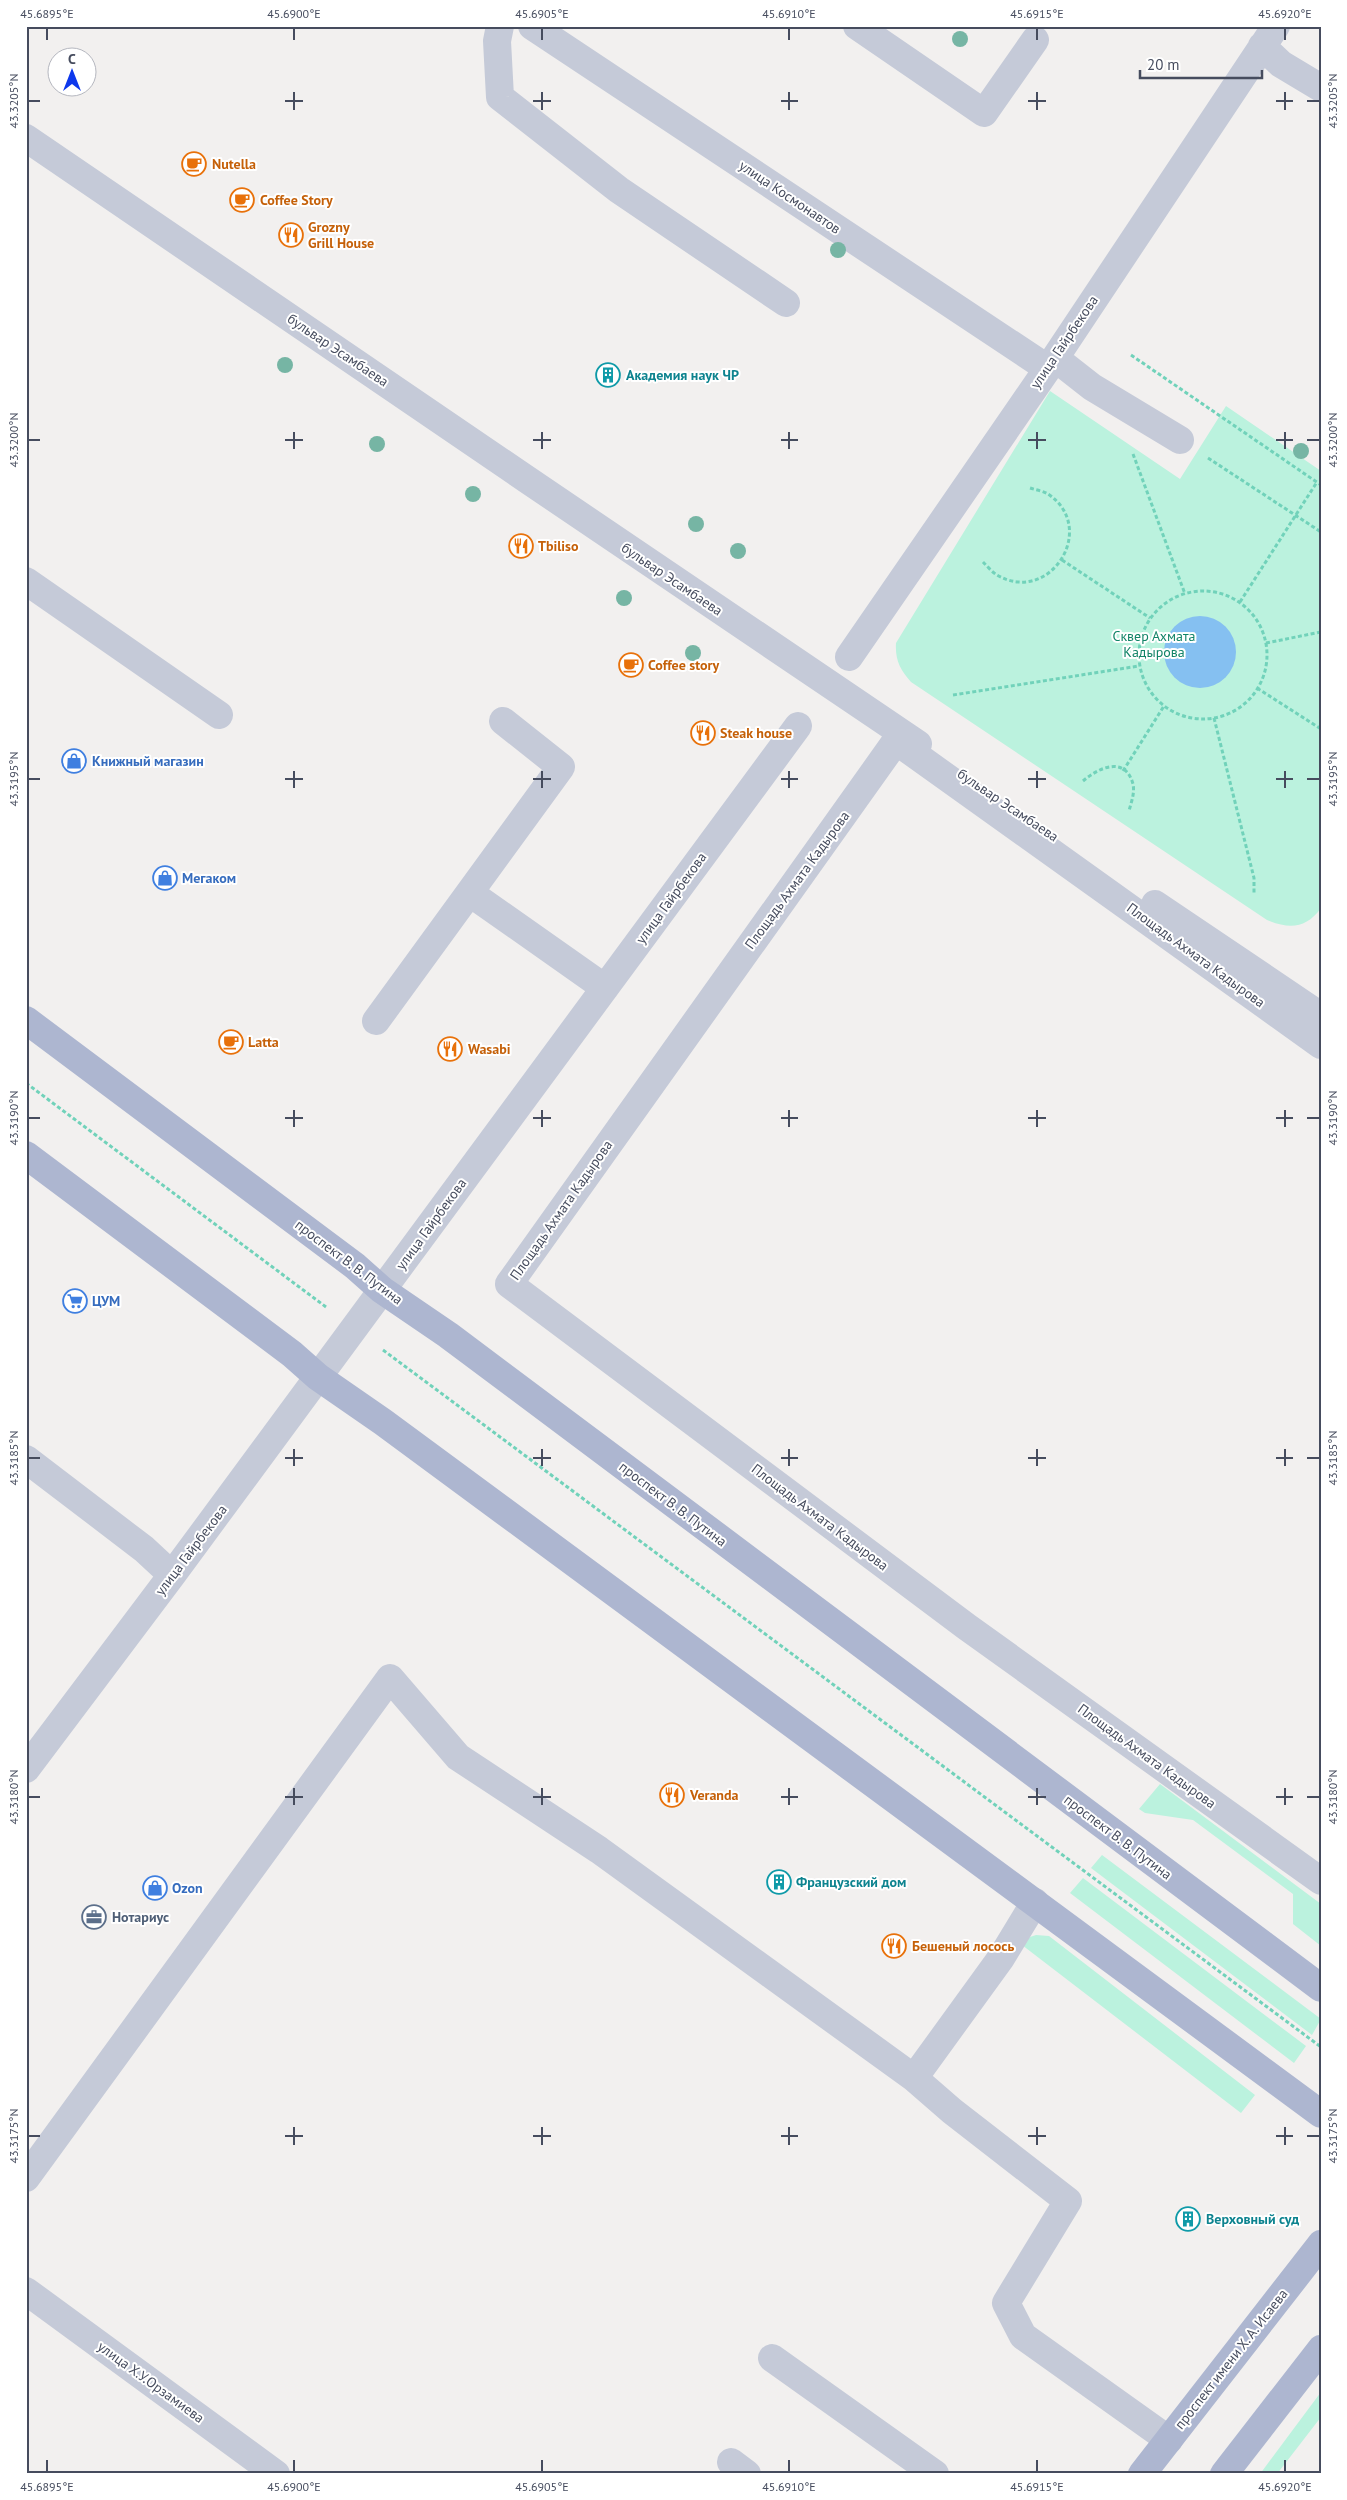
<svg xmlns="http://www.w3.org/2000/svg" width="1347" height="2500" font-family="'PT Sans',sans-serif">
  <style>
    .green { fill: #bbf2de }
    .water { fill: #85c0f1 }
    .lines { fill: none; stroke-linecap: round; stroke-linejoin: round }
    .path { stroke: #71d2ba; stroke-width: 3; stroke-dasharray: 4 2.5; stroke-linecap: butt }
    .minor { stroke: #c5cad8; stroke-width: 28 }
    .major { stroke: #adb6d0; stroke-width: 28 }
    .tree { fill: #76b5a4 }
    .ticks { fill: none; stroke: #464c5e; stroke-width: 2 }
    .labels { text-anchor: middle; stroke-width: 4; stroke-linejoin: round; paint-order: stroke }
    .food-label { font-size: 14px; font-weight: bold; fill: #c56008; stroke: #fff; text-anchor: start }
    .street-label { font-size: 14px; fill: #464c5e; stroke: #fff }
    .culture-label { font-size: 14px; font-weight: bold; fill: #0d838f; stroke: #fff; text-anchor: start }
    .park-label { font-size: 14px; fill: #118467; stroke: #fff }
    .shop-label { font-size: 14px; font-weight: bold; fill: #366cbe; stroke: #fff; text-anchor: start }
    .service-label { font-size: 14px; font-weight: bold; fill: #4e5e75; stroke: #fff; text-anchor: start }
    .neatline { fill: none; stroke: #464c5e; stroke-width: 2 }
    .ticks-label { font-size: 12px; text-anchor: middle; fill: #464c5e }
  </style>
  <rect width="100%" height="100%" fill="#f2f0ef"/>
  <path class="green" d="M1050 391 1180 479 1226 406 1321 471V908C1306 929 1289 929 1267 920L911 682C900 670 895 660 896 643Z
    M1160 1784 1321 1904V1946L1293 1924V1894L1193 1820 1145 1813 1139 1809Z
    M1102 1855 1321 2019 1312 2035 1091 1868Z
    M1083 1878 1306 2046 1294 2063 1070 1893Z
    M1036 1935 1049 1936 1255 2095 1241 2113 1022 1945 1030 1937Z
    M1321 2392V2417L1277 2474H1260Z"/>
  <path class="water" d="M1164 652a36 36 0 1 1 72 0a36 36 0 1 1-72 0Z"/>
  <g class="lines">
    <path class="path" d="M1131 355 1321 485
      M1133 454 1185 594
      M1208 458 1321 532
      M1062 560 1150 618
      M983 562C987 566 992 572 997 575 1050 606 1099 528 1048 494 1043 491 1036 490 1030 488
      M1139 655a64 64 0 1 1 128 0a64 64 0 1 1-128 0Z
      M1240 602 1317 482
      M1266 643 1321 632
      M1257 688 1321 729
      M953 695 1139 666
      M1214 718 1254 878V894
      M1123 771 1164 706
      M1083 781C1098 768 1125 755 1133 784 1135 793 1131 803 1129 811
      M26 1083 326 1307
      M383 1350 1321 2047"/>
    <path class="minor" d="M500 26 497 41 500 97 619 190 786 303
      M532 26 1047 368
      M857 26 984 113 1035 40
      M1262 46 1281 64 1321 88
      M26 138C324 340 619 544 918 744
      M1055 358 1092 387 1180 440
      M26 581 219 715
      M849 657 1055 358 1276 26
      M470 893 605 988
      M1155 904 1321 1016
      M376 1021 561 767 503 721
      M1321 1045 896 741 509 1284 967 1627 1321 1881
      M26 1459 144 1549 172 1575
      M26 1769 172 1575 798 726
      M1035 1902 1001 1958 914 2078 952 2111 1068 2201 1006 2303 1023 2336 1169 2440
      M26 2178 390 1678 458 1757 599 1850 914 2078
      M26 2291 276 2474
      M772 2358 935 2474
      M731 2462 747 2474"/>
    <path class="major" d="M26 1020 355 1266 382 1290 448 1335 1321 1988
      M26 1155 292 1354 318 1377 383 1422 1321 2114
      M1142 2474 1321 2244
      M1224 2474 1321 2349"/>
  </g>
  <g class="tree">
    <circle cx="960" cy="39" r="8"/>
    <circle cx="838" cy="250" r="8"/>
    <circle cx="285" cy="365" r="8"/>
    <circle cx="377" cy="444" r="8"/>
    <circle cx="1301" cy="451" r="8"/>
    <circle cx="473" cy="494" r="8"/>
    <circle cx="696" cy="524" r="8"/>
    <circle cx="738" cy="551" r="8"/>
    <circle cx="624" cy="598" r="8"/>
    <circle cx="693" cy="653" r="8"/>
  </g>
  <path class="ticks" d="M47 28V40M294 28V40M542 28V40M789 28V40M1037 28V40M1285 28V40M294 92V110M542 92V110M789 92V110M1037 92V110M1285 92V110M28 101H40M285 101H303M533 101H551M781 101H798M1028 101H1046M1276 101H1293M1307 101H1320M294 432V449M542 432V449M789 432V449M1037 432V449M1285 432V449M28 440H40M285 440H303M533 440H551M781 440H798M1028 440H1046M1276 440H1293M1307 440H1320M294 771V788M542 771V788M789 771V788M1037 771V788M1285 771V788M28 779H40M285 779H303M533 779H551M781 779H798M1028 779H1046M1276 779H1293M1307 779H1320M294 1110V1127M542 1110V1127M789 1110V1127M1037 1110V1127M1285 1110V1127M28 1118H40M285 1118H303M533 1118H551M781 1118H798M1028 1118H1046M1276 1118H1293M1307 1118H1320M294 1449V1466M542 1449V1466M789 1449V1466M1037 1449V1466M1285 1449V1466M28 1458H40M285 1458H303M533 1458H551M781 1458H798M1028 1458H1046M1276 1458H1293M1307 1458H1320M294 1788V1805M542 1788V1805M789 1788V1805M1037 1788V1805M1285 1788V1805M28 1797H40M285 1797H303M533 1797H551M781 1797H798M1028 1797H1046M1276 1797H1293M1307 1797H1320M294 2127V2145M542 2127V2145M789 2127V2145M1037 2127V2145M1285 2127V2145M28 2136H40M285 2136H303M533 2136H551M781 2136H798M1028 2136H1046M1276 2136H1293M1307 2136H1320M47 2460V2472M294 2460V2472M542 2460V2472M789 2460V2472M1037 2460V2472M1285 2460V2472"/>
  <defs>
    <g id="cafe-ring" transform="scale(1.25)"><circle r="9.5" fill="#fff" stroke="#e8710a" stroke-width="1.5"/><path d="M-5.5-4.5H6V0H3Q3 3.5 0 3.5H-2.5Q-5.5 3.5-5.5 0ZM3-3.2v2h1.7v-2ZM-6 4.5H4V6H-6Z" fill="#e8710a"/></g>
    <g id="restaurant-ring" transform="scale(1.25)"><circle r="9.5" fill="#fff" stroke="#e8710a" stroke-width="1.5"/><path d="M-5-6h1v4h1v-4h1v4h1v-4h1v5L-1.5 .5V6h-2V.5L-5-1ZM5-6V6H3V1.5H1.5Q1.5-4 5-6Z" fill="#e8710a"/></g>
    <g id="building-ring" transform="scale(1.25)"><circle r="9.5" fill="#fff" stroke="#0f9aa8" stroke-width="1.5"/><path d="M-4-6H4V6H1V3H-1V6H-4ZM-2.5-4.3h1.7v1.8h-1.7ZM.8-4.3h1.7v1.8H.8ZM-2.5-1h1.7V.8h-1.7ZM.8-1h1.7V.8H.8Z" fill="#0f9aa8"/></g>
    <g id="shop-ring" transform="scale(1.25)"><circle r="9.5" fill="#fff" stroke="#3f7fe0" stroke-width="1.5"/><path d="M-5-2.5h2.3a2.7 3.5 0 0 1 5.4 0H5L5.5 6h-11ZM-1.5-2.5h3a1.5 2.3 0 0 0-3 0Z" fill="#3f7fe0"/></g>
    <g id="supermarket-ring" transform="scale(1.25)"><circle r="9.5" fill="#fff" stroke="#3f7fe0" stroke-width="1.5"/><path d="M-6-5.5h2.5l.6 2H6L4.5 2H-2.5L-4.4-4H-6ZM-1.5 3.2a1.3 1.3 0 1 0 .1 0ZM3 3.2a1.3 1.3 0 1 0 .1 0Z" fill="#3f7fe0"/></g>
    <g id="office-ring" transform="scale(1.25)"><circle r="9.5" fill="#fff" stroke="#5c6f8a" stroke-width="1.5"/><path d="M-6-3h4V-5.5h4V-3h4V5H-6ZM-1-4.5V-3h2v-1.5ZM-6 0V1H6V0Z" fill="#5c6f8a"/></g>
  </defs>
  <g fill-rule="evenodd">
    <use href="#cafe-ring" x="194" y="164"/>
    <use href="#cafe-ring" x="242" y="200"/>
    <use href="#restaurant-ring" x="291" y="235"/>
    <use href="#building-ring" x="608" y="375"/>
    <use href="#restaurant-ring" x="521" y="546"/>
    <use href="#cafe-ring" x="631" y="665"/>
    <use href="#restaurant-ring" x="703" y="733"/>
    <use href="#shop-ring" x="74" y="761"/>
    <use href="#shop-ring" x="165" y="878"/>
    <use href="#cafe-ring" x="231" y="1042"/>
    <use href="#restaurant-ring" x="450" y="1049"/>
    <use href="#supermarket-ring" x="75" y="1301"/>
    <use href="#restaurant-ring" x="672" y="1795"/>
    <use href="#building-ring" x="779" y="1882"/>
    <use href="#shop-ring" x="155" y="1888"/>
    <use href="#office-ring" x="94" y="1917"/>
    <use href="#restaurant-ring" x="894" y="1946"/>
    <use href="#building-ring" x="1188" y="2219"/>
  </g>
  <g class="labels">
    <g class="food-label">
      <text x="212" y="169">Nutella</text>
      <text x="260" y="205">Coffee Story</text>
      <text x="308" y="232">Grozny<tspan x="308" dy="16">Grill House</tspan></text>
      <text x="538" y="551">Tbiliso</text>
      <text x="648" y="670">Coffee story</text>
      <text x="720" y="738">Steak house</text>
      <text x="248" y="1047">Latta</text>
      <text x="468" y="1054">Wasabi</text>
      <text x="690" y="1800">Veranda</text>
      <text x="912" y="1951">Бешеный лосось</text>
    </g>
    <g class="street-label">
      <text transform="translate(790 197) rotate(34)" y="5">улица Космонавтов</text>
      <text transform="translate(1064 342) rotate(-56)" y="5">улица Гайрбекова</text>
      <text transform="translate(338 350) rotate(34)" y="5">бульвар Эсамбаева</text>
      <text transform="translate(672 579) rotate(34)" y="5">бульвар Эсамбаева</text>
      <text transform="translate(1008 805) rotate(34)" y="5">бульвар Эсамбаева</text>
      <text transform="translate(797 880) rotate(-54)" y="5">Площадь Ахмата Кадырова</text>
      <text transform="translate(671 898) rotate(-54)" y="5">улица Гайрбекова</text>
      <text transform="translate(1196 955) rotate(36)" y="5">Площадь Ахмата Кадырова</text>
      <text transform="translate(561 1210) rotate(-55)" y="5">Площадь Ахмата Кадырова</text>
      <text transform="translate(431 1224) rotate(-54)" y="5">улица Гайрбекова</text>
      <text transform="translate(349 1262) rotate(37)" y="5">проспект В. В. Путина</text>
      <text transform="translate(673 1504) rotate(37)" y="5">проспект В. В. Путина</text>
      <text transform="translate(820 1517) rotate(37)" y="5">Площадь Ахмата Кадырова</text>
      <text transform="translate(191 1550) rotate(-53)" y="5">улица Гайрбекова</text>
      <text transform="translate(1147 1756) rotate(36)" y="5">Площадь Ахмата Кадырова</text>
      <text transform="translate(1118 1837) rotate(37)" y="5">проспект В. В. Путина</text>
      <text transform="translate(1231 2359) rotate(-52)" y="5">проспект имени Х. А. Исаева</text>
      <text transform="translate(151 2382) rotate(36)" y="5">улица Х.У.Орзамиева</text>
    </g>
    <g class="culture-label">
      <text x="626" y="380">Академия наук ЧР</text>
      <text x="796" y="1887">Французский дом</text>
      <text x="1206" y="2224">Верховный суд</text>
    </g>
    <g class="park-label">
      <text x="1154" y="641">Сквер Ахмата<tspan x="1154" dy="16">Кадырова</tspan></text>
    </g>
    <g class="shop-label">
      <text x="92" y="766">Книжный магазин</text>
      <text x="182" y="883">Мегаком</text>
      <text x="92" y="1306">ЦУМ</text>
      <text x="172" y="1893">Ozon</text>
    </g>
    <g class="service-label">
      <text x="112" y="1922">Нотариус</text>
    </g>
  </g>
  <rect width="1347" height="2500" fill="none" stroke="#ffffff" stroke-width="55"/>
  <g transform="translate(72 72)"><circle r="24" fill="#ffffff" stroke="#b5b7bf"/>
  <path d="M0-4L9 19L0 12L-9 19Z" fill="#0e38ec"/>
  <text y="-8" font-size="14" font-weight="bold" text-anchor="middle" fill="#464c5e">С</text>
  </g>
  <path d="M1140 70v8h122v-8" fill="none" stroke="#464c5e" stroke-width="2.5"/>
  <text x="1147" y="70" font-size="15" fill="#464c5e" stroke="#ffffff" stroke-width="4" paint-order="stroke">20 m</text>
  <rect x="28" y="28" width="1292" height="2444" class="neatline"/>
  <g class="ticks-label">
    <text x="47" y="18">45.6895°E</text>
    <text x="294" y="18">45.6900°E</text>
    <text x="542" y="18">45.6905°E</text>
    <text x="789" y="18">45.6910°E</text>
    <text x="1037" y="18">45.6915°E</text>
    <text x="1285" y="18">45.6920°E</text>
    <text transform="translate(14 101) rotate(-90)" y="4">43.3205°N</text>
    <text transform="translate(1333 101) rotate(-90)" y="4">43.3205°N</text>
    <text transform="translate(14 440) rotate(-90)" y="4">43.3200°N</text>
    <text transform="translate(1333 440) rotate(-90)" y="4">43.3200°N</text>
    <text transform="translate(14 779) rotate(-90)" y="4">43.3195°N</text>
    <text transform="translate(1333 779) rotate(-90)" y="4">43.3195°N</text>
    <text transform="translate(14 1118) rotate(-90)" y="4">43.3190°N</text>
    <text transform="translate(1333 1118) rotate(-90)" y="4">43.3190°N</text>
    <text transform="translate(14 1458) rotate(-90)" y="4">43.3185°N</text>
    <text transform="translate(1333 1458) rotate(-90)" y="4">43.3185°N</text>
    <text transform="translate(14 1797) rotate(-90)" y="4">43.3180°N</text>
    <text transform="translate(1333 1797) rotate(-90)" y="4">43.3180°N</text>
    <text transform="translate(14 2136) rotate(-90)" y="4">43.3175°N</text>
    <text transform="translate(1333 2136) rotate(-90)" y="4">43.3175°N</text>
    <text x="47" y="2491">45.6895°E</text>
    <text x="294" y="2491">45.6900°E</text>
    <text x="542" y="2491">45.6905°E</text>
    <text x="789" y="2491">45.6910°E</text>
    <text x="1037" y="2491">45.6915°E</text>
    <text x="1285" y="2491">45.6920°E</text>
  </g>
</svg>
